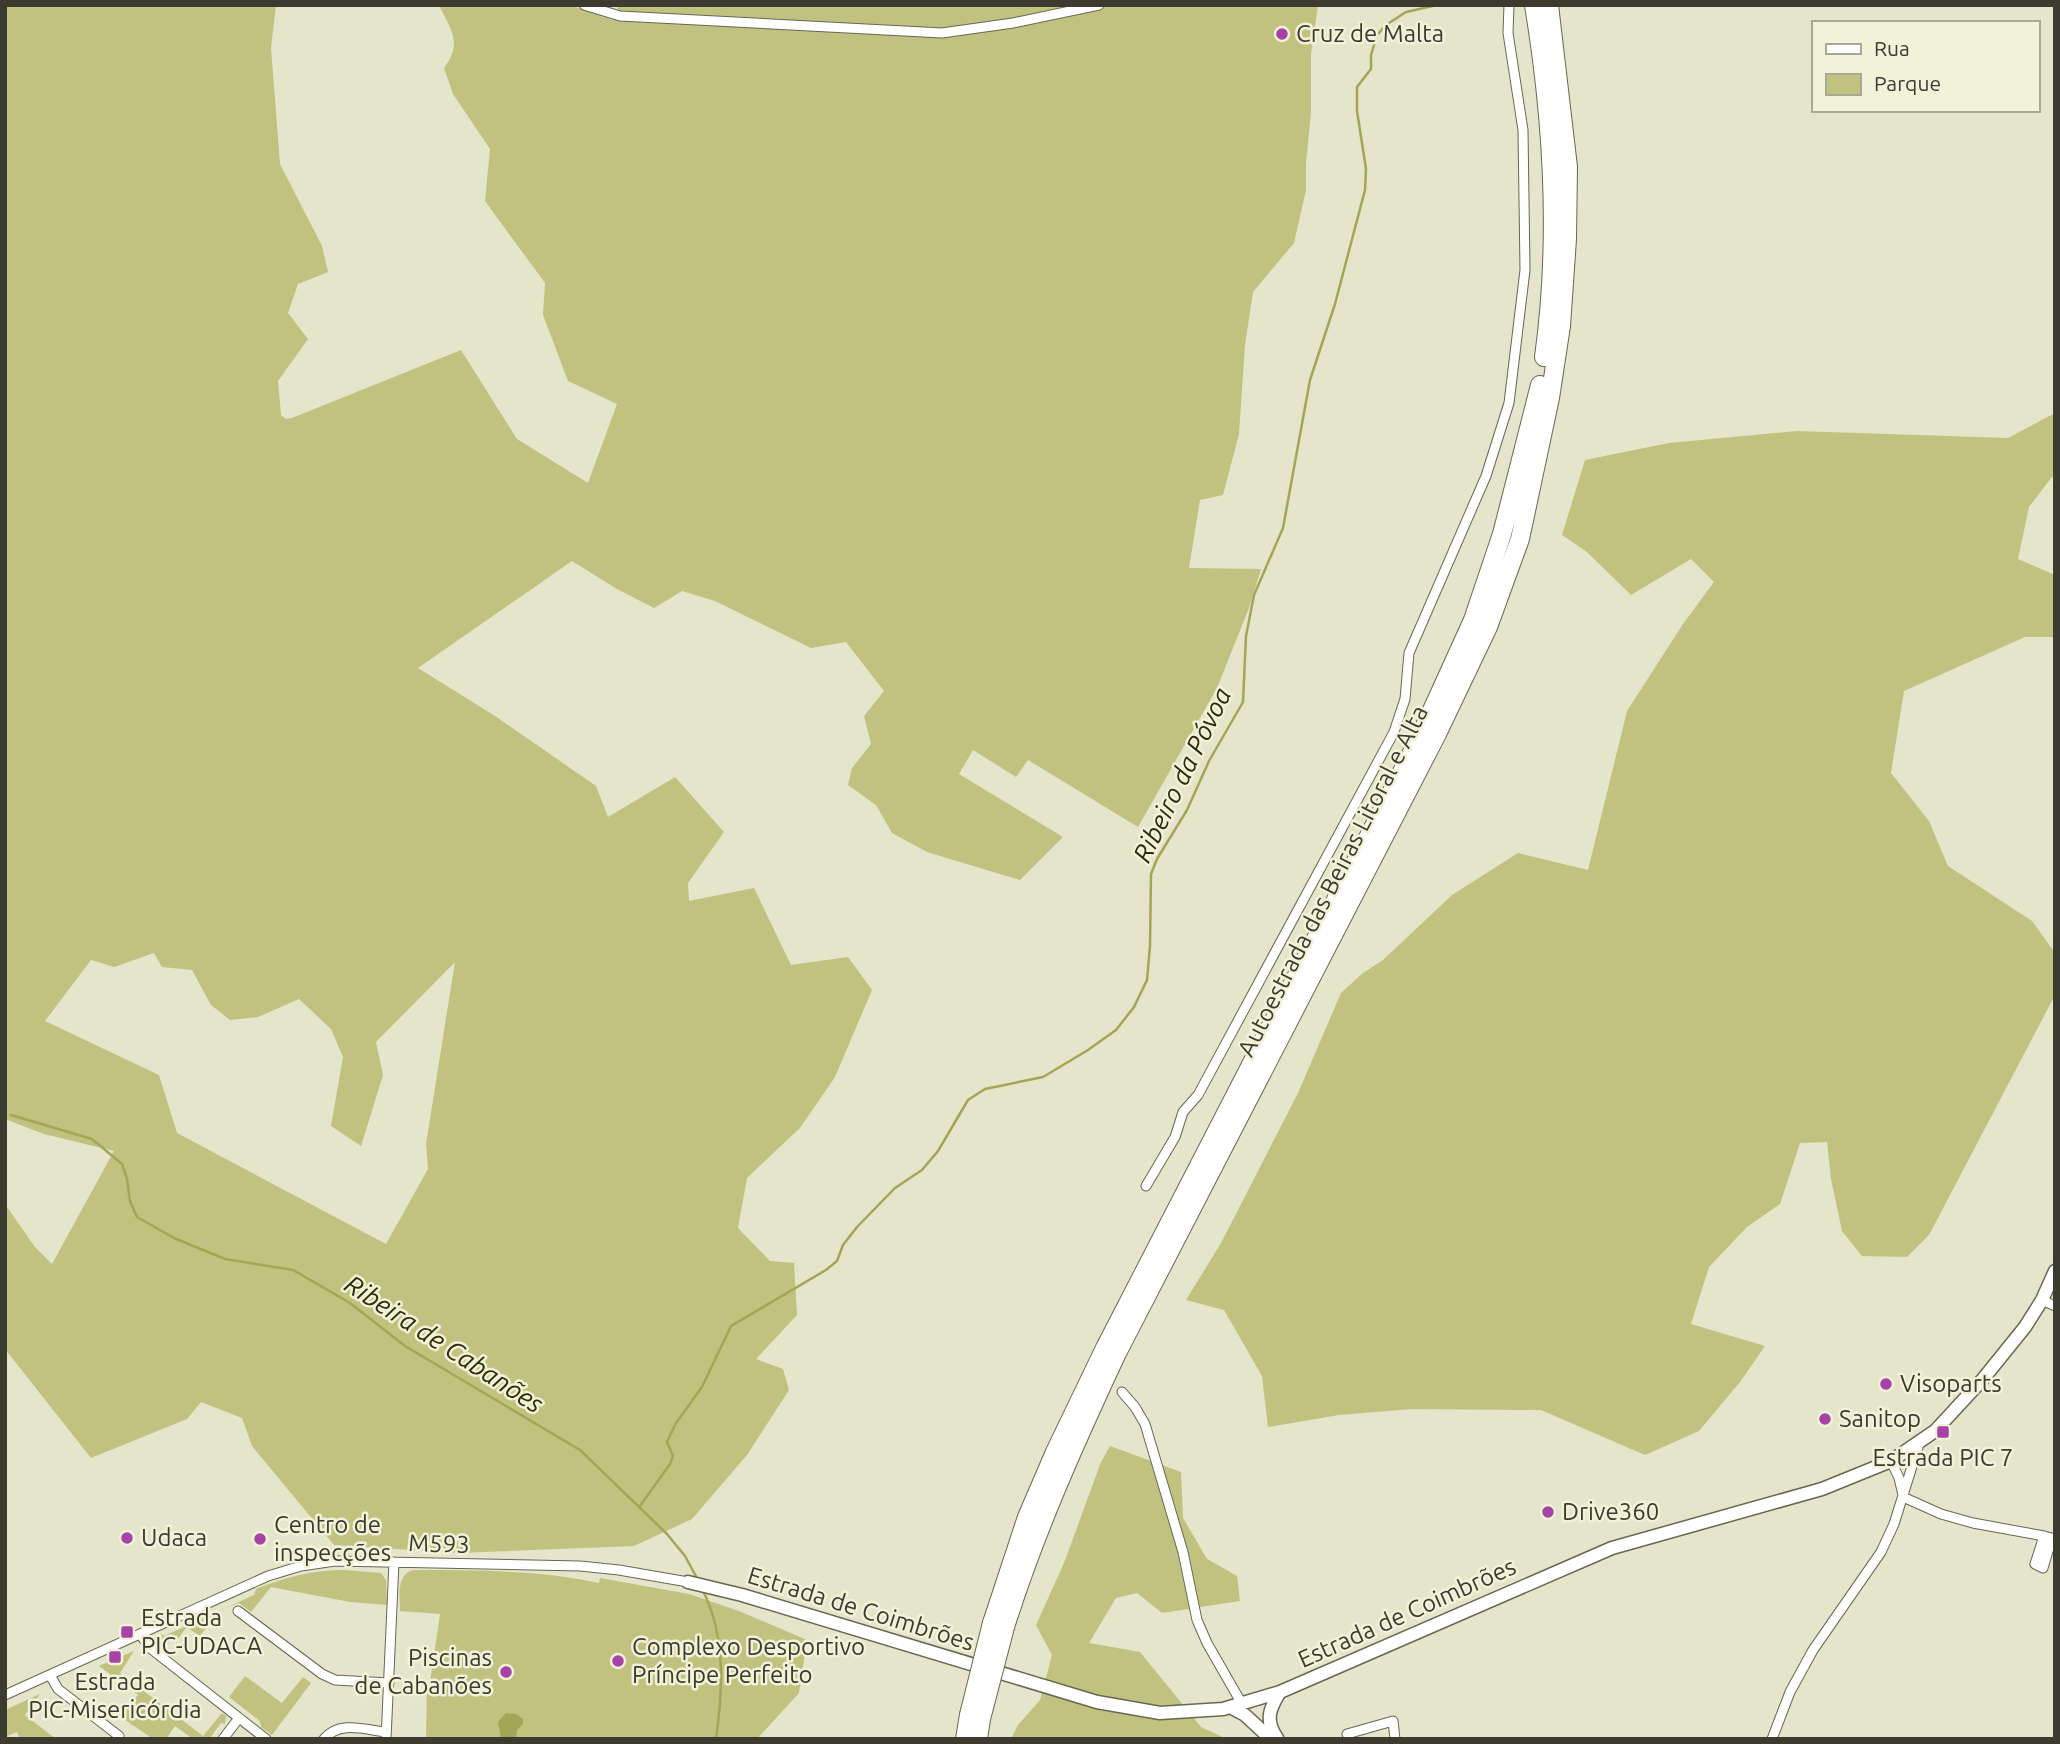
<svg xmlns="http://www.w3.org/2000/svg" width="2060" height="1744" font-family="Ubuntu,sans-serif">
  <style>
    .green { fill: #c1c27f; fill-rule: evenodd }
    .water { fill: #a5a557 }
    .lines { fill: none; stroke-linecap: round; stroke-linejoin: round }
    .stream { stroke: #a5a557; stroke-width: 2.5 }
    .street-casing { stroke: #676850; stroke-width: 11 }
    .secondary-casing { stroke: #676850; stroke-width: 15 }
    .highway-casing { stroke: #676850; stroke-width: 20 }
    .street { stroke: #fff; stroke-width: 9 }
    .secondary { stroke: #fff; stroke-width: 12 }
    .highway { stroke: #fff; stroke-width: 18 }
    .highway-bridge-casing { stroke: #676850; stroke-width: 20; stroke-linecap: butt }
    .highway-bridge { stroke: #fff; stroke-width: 18 }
    .poi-dot { fill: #a742a7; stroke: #f1f2d7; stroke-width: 2.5 }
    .labels { text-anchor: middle; stroke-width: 5; stroke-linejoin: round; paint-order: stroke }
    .poi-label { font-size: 24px; fill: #3b3b30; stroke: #f1f2d7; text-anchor: start }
    .street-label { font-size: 24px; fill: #3b3b30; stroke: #f1f2d7 }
    .water-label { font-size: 26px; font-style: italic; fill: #2d2d0a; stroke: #f1f2d7 }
  </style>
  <rect width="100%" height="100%" fill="#e4e5ca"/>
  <path class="green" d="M5 5H276L271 48 280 164 322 246 328 272 298 284 288 313 308 339 278 381 281 415 286 419 292 418 461 350 517 439 588 483 617 404 568 381 543 315 545 283 485 201 490 149 453 94 444 68C463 43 451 30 439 5H569L613 20 619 5H1318L1311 54V113L1306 163V190L1294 243 1253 292 1245 345 1239 434 1223 495 1200 500 1189 568 1261 569 1249 608 1217 688 1138 827 1028 760 1016 777 973 750 959 774 1063 837 1020 880 927 852 892 833 876 805 848 785 852 768 871 744 864 716 884 691 846 642 811 648 715 601 682 591 654 608 617 589 572 561 418 668 495 716 596 786 608 817 675 777 724 832 688 883 689 901 754 888 791 965 848 957 872 990 835 1077 800 1128 747 1178 738 1228 770 1261 794 1263 797 1315 756 1359 783 1369 789 1390 747 1455 692 1519 634 1546 459 1553 334 1545 252 1446 242 1418 201 1402 187 1419 91 1458 5 1349V1204L35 1247 52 1264 114 1151 44 1134 5 1119ZM154 953 162 967 192 970 211 1005 230 1020 258 1017 299 999 331 1029 343 1057 331 1126 361 1146 383 1075 376 1042 455 962 426 1144 428 1169 386 1244 177 1133 159 1075 45 1021 91 960 114 967Z
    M2055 413V477H2052L2029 507 2018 559 2055 575V637H2025L1904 691 1891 773 1929 821 1948 866 2032 921 2055 953V995L1929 1235 1907 1257 1862 1256 1842 1231 1831 1179 1827 1142 1800 1143 1780 1204 1747 1227 1709 1267 1691 1324 1765 1346 1740 1382 1699 1431 1645 1455 1541 1410 1412 1409 1339 1415 1268 1427 1262 1376 1224 1310 1186 1300 1221 1243 1298 1093 1341 993 1363 973 1383 960 1452 895 1518 853 1588 870 1627 711 1683 624 1714 582 1691 559 1631 595 1587 552 1562 535 1585 460 1669 443 1797 431 2008 438Z
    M1110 1446 1181 1472 1183 1518 1207 1559 1237 1576 1240 1601 1162 1613 1137 1593 1116 1598 1089 1643 1140 1652 1201 1727 1227 1739H1011L1018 1725 1040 1700 1052 1655 1036 1625 1064 1563 1101 1462Z
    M345 1570 381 1573 386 1580 387 1605 350 1602 271 1587 251 1612 239 1603 220 1610 200 1636 188 1628 185 1629 178 1639 172 1638 163 1651 156 1644 161 1634 164 1636 254 1595 256 1589C286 1577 313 1570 345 1570Z
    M413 1570C475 1570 537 1570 599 1583L600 1578 689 1594 739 1611 807 1640 799 1693 757 1739H426L427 1683 430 1682 440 1614 400 1611C400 1596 396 1575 413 1570Z
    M134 1651 120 1673 203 1736 222 1713 226 1716 225 1724 221 1723 209 1739H193L175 1726 166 1739H153L121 1717 138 1695 99 1666Z
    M245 1676 282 1703 303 1677 311 1683 272 1735 261 1727 260 1721 229 1697Z
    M40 1694 25 1715 56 1739H20L17 1732 5 1737V1710Z"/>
  <path class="water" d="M506 1713 516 1714 523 1719V1724L517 1730 516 1739H501L498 1722Z"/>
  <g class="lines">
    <path class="stream" d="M11 1115 92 1139 122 1164 127 1179 130 1201 137 1217 174 1238 225 1259 293 1270 350 1303 405 1346 580 1450 667 1534 685 1556 698 1580
      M640 1506 670 1464 673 1456 667 1442 676 1423 702 1387 731 1326 826 1270 837 1261 843 1245 857 1227 895 1188 922 1170 938 1151 968 1100 985 1089 1043 1077 1088 1050 1116 1030 1134 1007 1147 980 1150 946 1151 874 1157 859 1187 810 1209 761 1243 702 1246 636 1254 595 1283 528 1310 380 1335 304 1365 190 1366 169 1357 111V87L1371 69V55L1377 35 1386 25 1406 12 1437 5
      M702 1589C726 1635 723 1689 716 1739"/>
    <g class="street-casing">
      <path id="street" d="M584 5 620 16 942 33 1013 23 1099 5
        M1146 1186 1175 1137 1183 1112 1198 1095 1394 732 1405 699 1409 653 1486 476 1509 403 1525 270 1523 130 1508 33 1509 5
        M2042 1300 2055 1306
        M1122 1392 1135 1407 1145 1424 1183 1552 1197 1620 1207 1643 1242 1704
        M1891 1461 1899 1478 1903 1495
        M1903 1497 1941 1514 1973 1523 2044 1536 2035 1564 2043 1568 2052 1538 2044 1536
        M238 1611 322 1674 335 1680 389 1683
        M140 1634 150 1648 266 1739
        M50 1675 58 1689 119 1736 117 1739
        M5 1695 268 1576 301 1566 335 1561 580 1566 619 1570 688 1582
        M223 1739 239 1718
        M324 1739C339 1720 366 1730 386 1732
        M386 1739 394 1562
        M1350 1739 1347 1734 1393 1721 1395 1739
        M1772 1739 1790 1692 1813 1650 1881 1552 1894 1524 1919 1444"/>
    </g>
    <g class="secondary-casing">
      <path id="secondary" d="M688 1582 742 1595 1097 1702 1160 1713 1223 1709 1280 1692 1612 1548 1822 1489 1891 1461 1935 1431 1983 1379 2025 1327 2042 1300 2055 1271
        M1230 1707 1245 1715 1271 1739
        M1277 1738C1265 1721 1269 1709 1280 1692"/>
    </g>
    <g class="highway-casing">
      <path id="highway" d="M1534 5C1553 121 1560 241 1544 357
        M992 1623 1027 1517 1055 1452 1105 1348 1419 739 1473 620 1502 534 1540 385
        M1005 1627C1035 1532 1075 1443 1117 1353L1437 734 1488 627 1520 539 1550 398 1561 326 1567 239 1568 167 1549 5
        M965 1739 969 1715
        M978 1739 981 1719"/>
    </g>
    <use href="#street" class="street"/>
    <use href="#secondary" class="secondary"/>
    <use href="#highway" class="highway"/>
    <g class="highway-bridge-casing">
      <path id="highway-bridge" d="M969 1715 992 1623
        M981 1719 1005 1627"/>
    </g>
    <use href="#highway-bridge" class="highway-bridge"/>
  </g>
  <g class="poi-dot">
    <circle cx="1282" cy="34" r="7"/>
    <circle cx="1886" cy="1384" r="7"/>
    <circle cx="1825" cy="1419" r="7"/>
    <rect x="1936" y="1425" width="14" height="14" rx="3.5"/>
    <circle cx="1548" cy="1512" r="7"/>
    <circle cx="127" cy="1538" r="7"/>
    <circle cx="260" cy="1539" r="7"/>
    <rect x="120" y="1625" width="14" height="14" rx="3.5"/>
    <rect x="108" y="1650" width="14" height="14" rx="3.5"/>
    <circle cx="618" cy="1661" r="7"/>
    <circle cx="506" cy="1672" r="7"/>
  </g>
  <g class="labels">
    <g class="poi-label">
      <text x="1296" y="42">Cruz de Malta</text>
      <text x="1900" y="1392">Visoparts</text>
      <text x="1839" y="1427">Sanitop</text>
      <text x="1943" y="1466" text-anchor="middle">Estrada PIC 7</text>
      <text x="1562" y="1520">Drive360</text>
      <text x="274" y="1533">Centro de<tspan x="274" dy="28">inspecções</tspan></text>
      <text x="141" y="1546">Udaca</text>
      <text x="141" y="1626">Estrada<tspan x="141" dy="28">PIC-UDACA</tspan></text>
      <text x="632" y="1655">Complexo Desportivo<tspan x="632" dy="28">Príncipe Perfeito</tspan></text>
      <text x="492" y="1666" text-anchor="end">Piscinas<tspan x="492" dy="28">de Cabanões</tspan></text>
      <text x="115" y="1690" text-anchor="middle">Estrada<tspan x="115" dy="28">PIC-Misericórdia</tspan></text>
    </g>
    <g class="street-label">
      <text transform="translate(1333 881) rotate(-63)" y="8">Autoestrada das Beiras Litoral e Alta</text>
      <text transform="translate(439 1544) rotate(2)" y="8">M593</text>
      <text transform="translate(861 1609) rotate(17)" y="8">Estrada de Coimbrões</text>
      <text transform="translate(1407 1613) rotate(-24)" y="8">Estrada de Coimbrões</text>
    </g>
    <g class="water-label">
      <text transform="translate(1182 775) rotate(-64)" y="9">Ribeiro da Póvoa</text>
      <text transform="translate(444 1344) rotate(33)" y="9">Ribeira de Cabanões</text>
    </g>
  </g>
  <rect width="2060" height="1744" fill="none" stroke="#3b3b30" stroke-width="14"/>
  <rect x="1812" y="21" width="228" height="91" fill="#f1f2d7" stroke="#a8a994" stroke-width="2"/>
  <rect x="1826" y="44" width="35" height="10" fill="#ffffff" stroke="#a8a994" stroke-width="2"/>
  <text x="1874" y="56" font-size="21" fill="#3b3b30">Rua</text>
  <rect x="1826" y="74" width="35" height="21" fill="#c1c27f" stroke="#a8a994" stroke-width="2"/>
  <text x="1874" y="91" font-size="21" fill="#3b3b30">Parque</text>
</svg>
